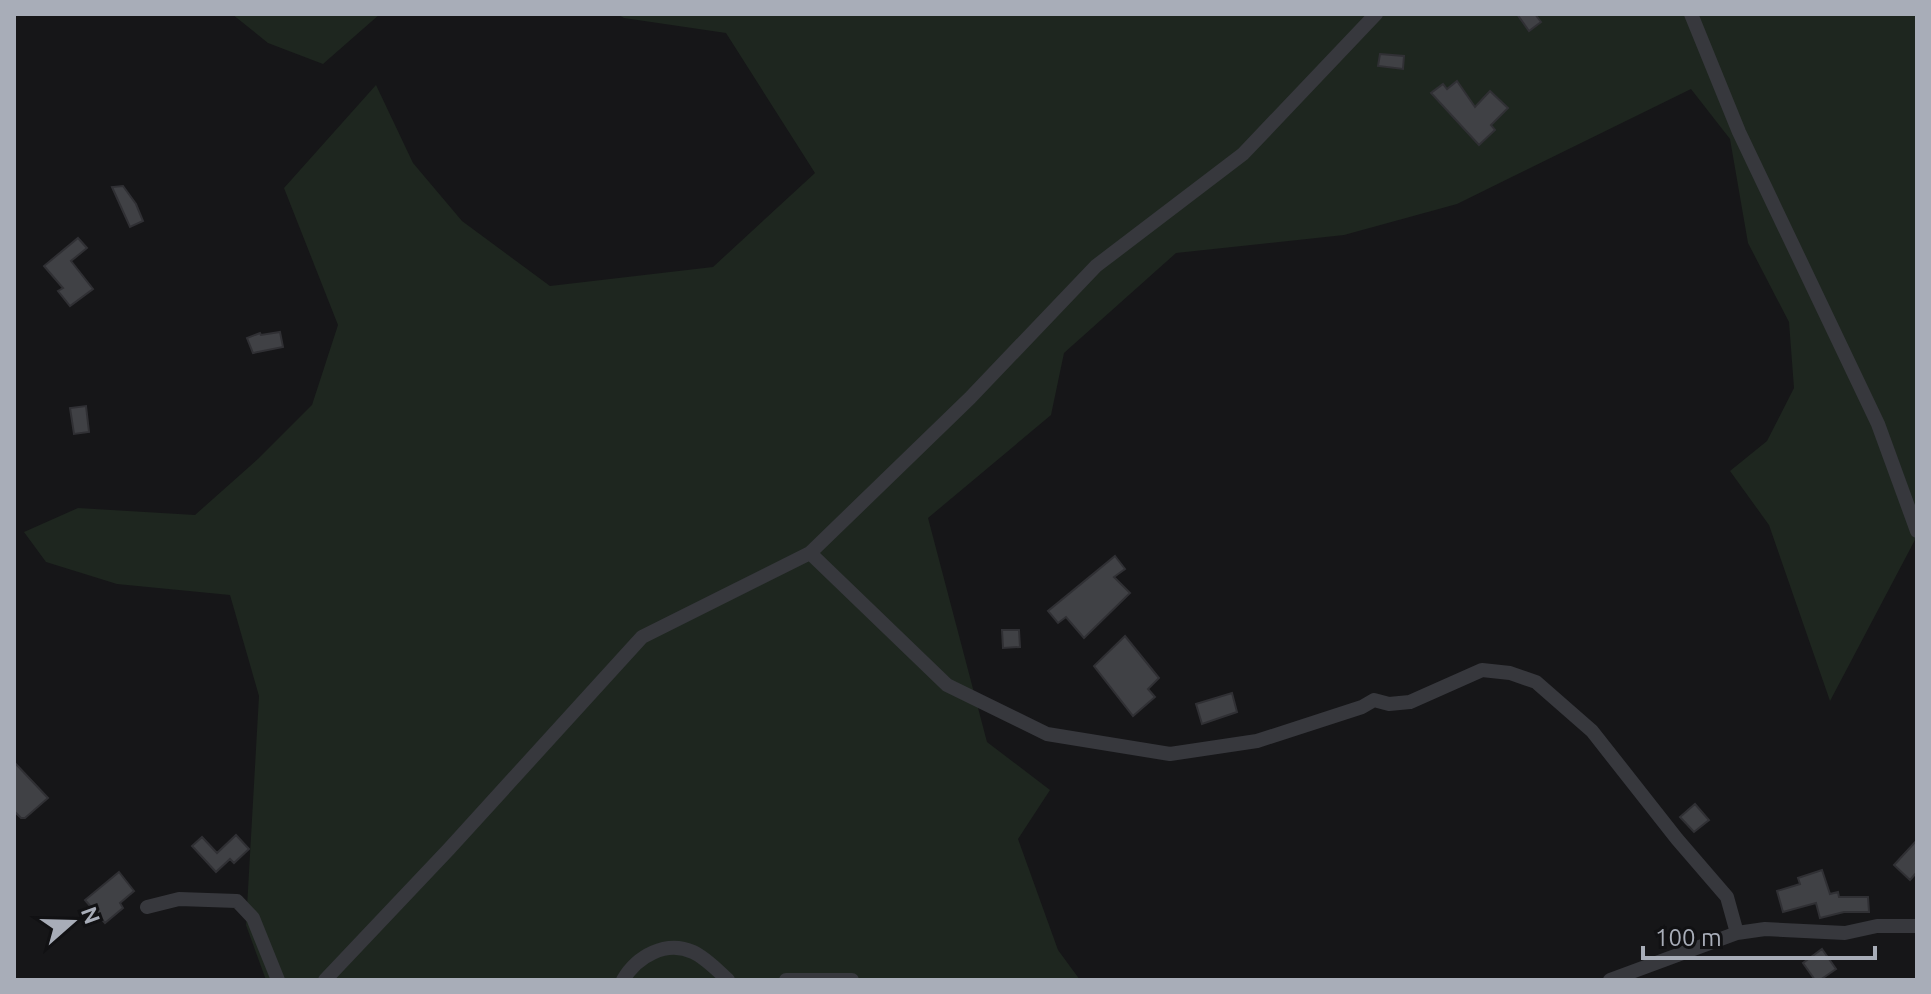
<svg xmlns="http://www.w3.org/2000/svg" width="1931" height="994" font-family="Ubuntu,sans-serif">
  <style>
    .green { fill: #1e261f }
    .building { fill: #404145; stroke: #303034; stroke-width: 2 }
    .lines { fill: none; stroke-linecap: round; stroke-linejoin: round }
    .street { stroke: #37383d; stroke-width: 14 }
  </style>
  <rect width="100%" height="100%" fill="#161618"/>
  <path class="green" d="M232 14H380L323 64 268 43Z
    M617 14H1917V536L1830 701 1769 525 1730 471 1767 441 1794 388 1789 322 1748 243 1730 139 1691 89 1457 204 1344 235 1176 253 1064 353 1051 415 928 518 987 742 1050 790 1018 839 1058 950 1080 980H266L246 925 259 696 230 595 117 584 46 562 24 532 78 508 195 515 259 458 312 405 338 325 284 188 376 85 413 163 462 221 550 286 713 267 815 173 726 33 624 18Z"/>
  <path class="building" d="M1517 14H1535L1541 22 1529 31Z
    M1380 54 1404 56 1403 69 1378 66Z
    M1457 81 1475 107 1490 91 1508 108 1491 125 1495 130 1479 145 1431 93 1443 84 1447 89Z
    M123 186 136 204 143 221 130 227 112 187Z
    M78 238 87 248 71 261 93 289 70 306 58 291 63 288 44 266Z
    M280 332 283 347 253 353 247 338 260 333 261 335Z
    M86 406 89 432 74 434 70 408Z
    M1115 556 1125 569 1114 577 1130 593 1084 638 1066 617 1058 623 1048 611Z
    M1002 630H1019L1020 647 1003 648Z
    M1125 636 1159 678 1148 689 1155 697 1133 716 1094 666Z
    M1232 693 1237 712 1202 724 1196 704Z
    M14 762 48 798 25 818H21L14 811Z
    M1695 804 1709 820 1694 832 1680 817Z
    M236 835 249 849 234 863 230 859 216 872 192 846 202 837 217 853Z
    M1917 840V872L1910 880 1894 865Z
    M1822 870 1830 894 1838 892 1839 897H1868L1869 912H1844L1820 918 1816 903 1783 912 1777 891 1800 884 1798 878Z
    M119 872 134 891 120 903 123 908 105 923 85 900Z
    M1822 949 1836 969 1820 980H1815L1803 963Z"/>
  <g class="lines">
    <path class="street" d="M1691 14 1739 132 1878 424 1917 531
      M810 553 947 685 1047 734 1170 754 1257 741 1362 707 1374 700 1389 704 1410 702 1482 670 1510 673 1536 682 1592 731 1677 839 1727 897 1737 933
      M147 907 179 899 237 901 253 918 278 980
      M325 980 449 849 642 637 810 553 970 398 1096 266 1243 154 1376 14
      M623 980C637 956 666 940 693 952 706 958 718 971 728 980
      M786 980H852
      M1610 980 1737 933 1765 929 1845 933 1877 926H1917"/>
  </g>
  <rect width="1931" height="994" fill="none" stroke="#a8adb8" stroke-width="32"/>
  <g transform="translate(72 922) rotate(70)" stroke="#111113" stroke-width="6" paint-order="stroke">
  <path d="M0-6L14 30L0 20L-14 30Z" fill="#a8adb8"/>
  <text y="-12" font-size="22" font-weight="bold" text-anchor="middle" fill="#a8adb8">N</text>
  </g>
  <path d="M1643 946v12h232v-12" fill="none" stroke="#a8adb8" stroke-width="4"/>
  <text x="1655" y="946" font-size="24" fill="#a8adb8" stroke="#111113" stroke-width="6" paint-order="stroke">100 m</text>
</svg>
